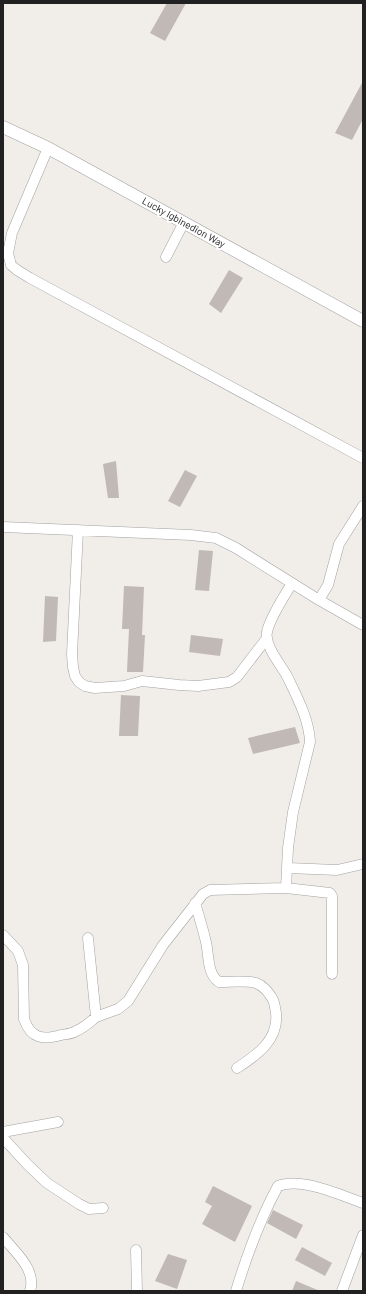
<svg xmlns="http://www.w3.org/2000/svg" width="366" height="1294" font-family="Barlow,sans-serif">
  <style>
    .building { fill: #c1b9b5 }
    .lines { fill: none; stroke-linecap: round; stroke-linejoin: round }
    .minor-casing { stroke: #a2a2a2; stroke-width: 11 }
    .tertiary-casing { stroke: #a2a2a2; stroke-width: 13 }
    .minor { stroke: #fff; stroke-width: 10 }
    .tertiary { stroke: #fff; stroke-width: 12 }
    .labels { text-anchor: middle; stroke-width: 4; stroke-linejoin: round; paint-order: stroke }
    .street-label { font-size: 10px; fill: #212121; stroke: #fff }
  </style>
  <rect width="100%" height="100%" fill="#f1ede9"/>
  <path class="building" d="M167 3H186L165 41 150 33Z
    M363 81V119L352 140 335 133Z
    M229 270 243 278 221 313 209 304Z
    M116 461 119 498H108L103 464Z
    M185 470 197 476 180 507 168 501Z
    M199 550 213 551 209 591 195 590Z
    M124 586 144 587 142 635H145L143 672H127L129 629H122Z
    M45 596 58 597 56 641 43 642Z
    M191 635 223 639 220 656 189 652Z
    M121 695 140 696 138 736H119Z
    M295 727 300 743 253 754 248 738Z
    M213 1186 252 1206 235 1242 202 1224 212 1206 205 1202Z
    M273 1210 303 1225 296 1239 267 1223Z
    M302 1247 332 1263 325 1276 295 1260Z
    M168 1254 187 1260 177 1289 155 1281Z
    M296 1281 320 1291H292Z"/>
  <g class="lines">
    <g class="minor-casing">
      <path id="minor" d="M48 148 12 233 8 253 11 265 17 270 30 278 363 458
        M166 257 184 222
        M3 527 191 535 216 538 236 548 319 600 363 625
        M78 530 72 654 73 667 75 676 79 682 85 686 95 688 124 686 142 681 179 685 198 686 229 682 237 677 267 638
        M319 600 328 585 339 544 363 506
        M288 868 337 870 363 864
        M286 888 288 848 293 812 310 742C309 719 297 697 287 676 281 665 264 645 267 632 270 617 284 597 292 583
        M195 903C199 916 203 929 206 942 209 955 207 974 219 982 229 982 247 980 256 983 264 986 268 992 272 998 275 1003 275 1008 276 1013 279 1040 257 1055 237 1068
        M3 935 18 951 23 965 24 1019C31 1039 43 1040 61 1035 66 1034 72 1034 76 1031 84 1028 90 1022 96 1017L88 938
        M96 1017 118 1009 128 1001 163 945 203 894 210 890 286 888 330 893 332 896V974
        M3 1132 58 1122
        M3 1138 28 1165 47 1183 79 1204 89 1209 103 1208
        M3 1237C15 1252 37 1270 30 1291
        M136 1250 137 1291
        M236 1291C247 1255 260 1219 278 1186 302 1177 340 1195 363 1203
        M342 1291 363 1235"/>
    </g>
    <g class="tertiary-casing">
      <path id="tertiary" d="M3 127 48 148 363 321"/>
    </g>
    <use href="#minor" class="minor"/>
    <use href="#tertiary" class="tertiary"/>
  </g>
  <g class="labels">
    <g class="street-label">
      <text transform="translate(184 222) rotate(29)" y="4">Lucky Igbinedion Way</text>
    </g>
  </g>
  <rect width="366" height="1294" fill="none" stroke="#212121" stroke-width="8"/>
</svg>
